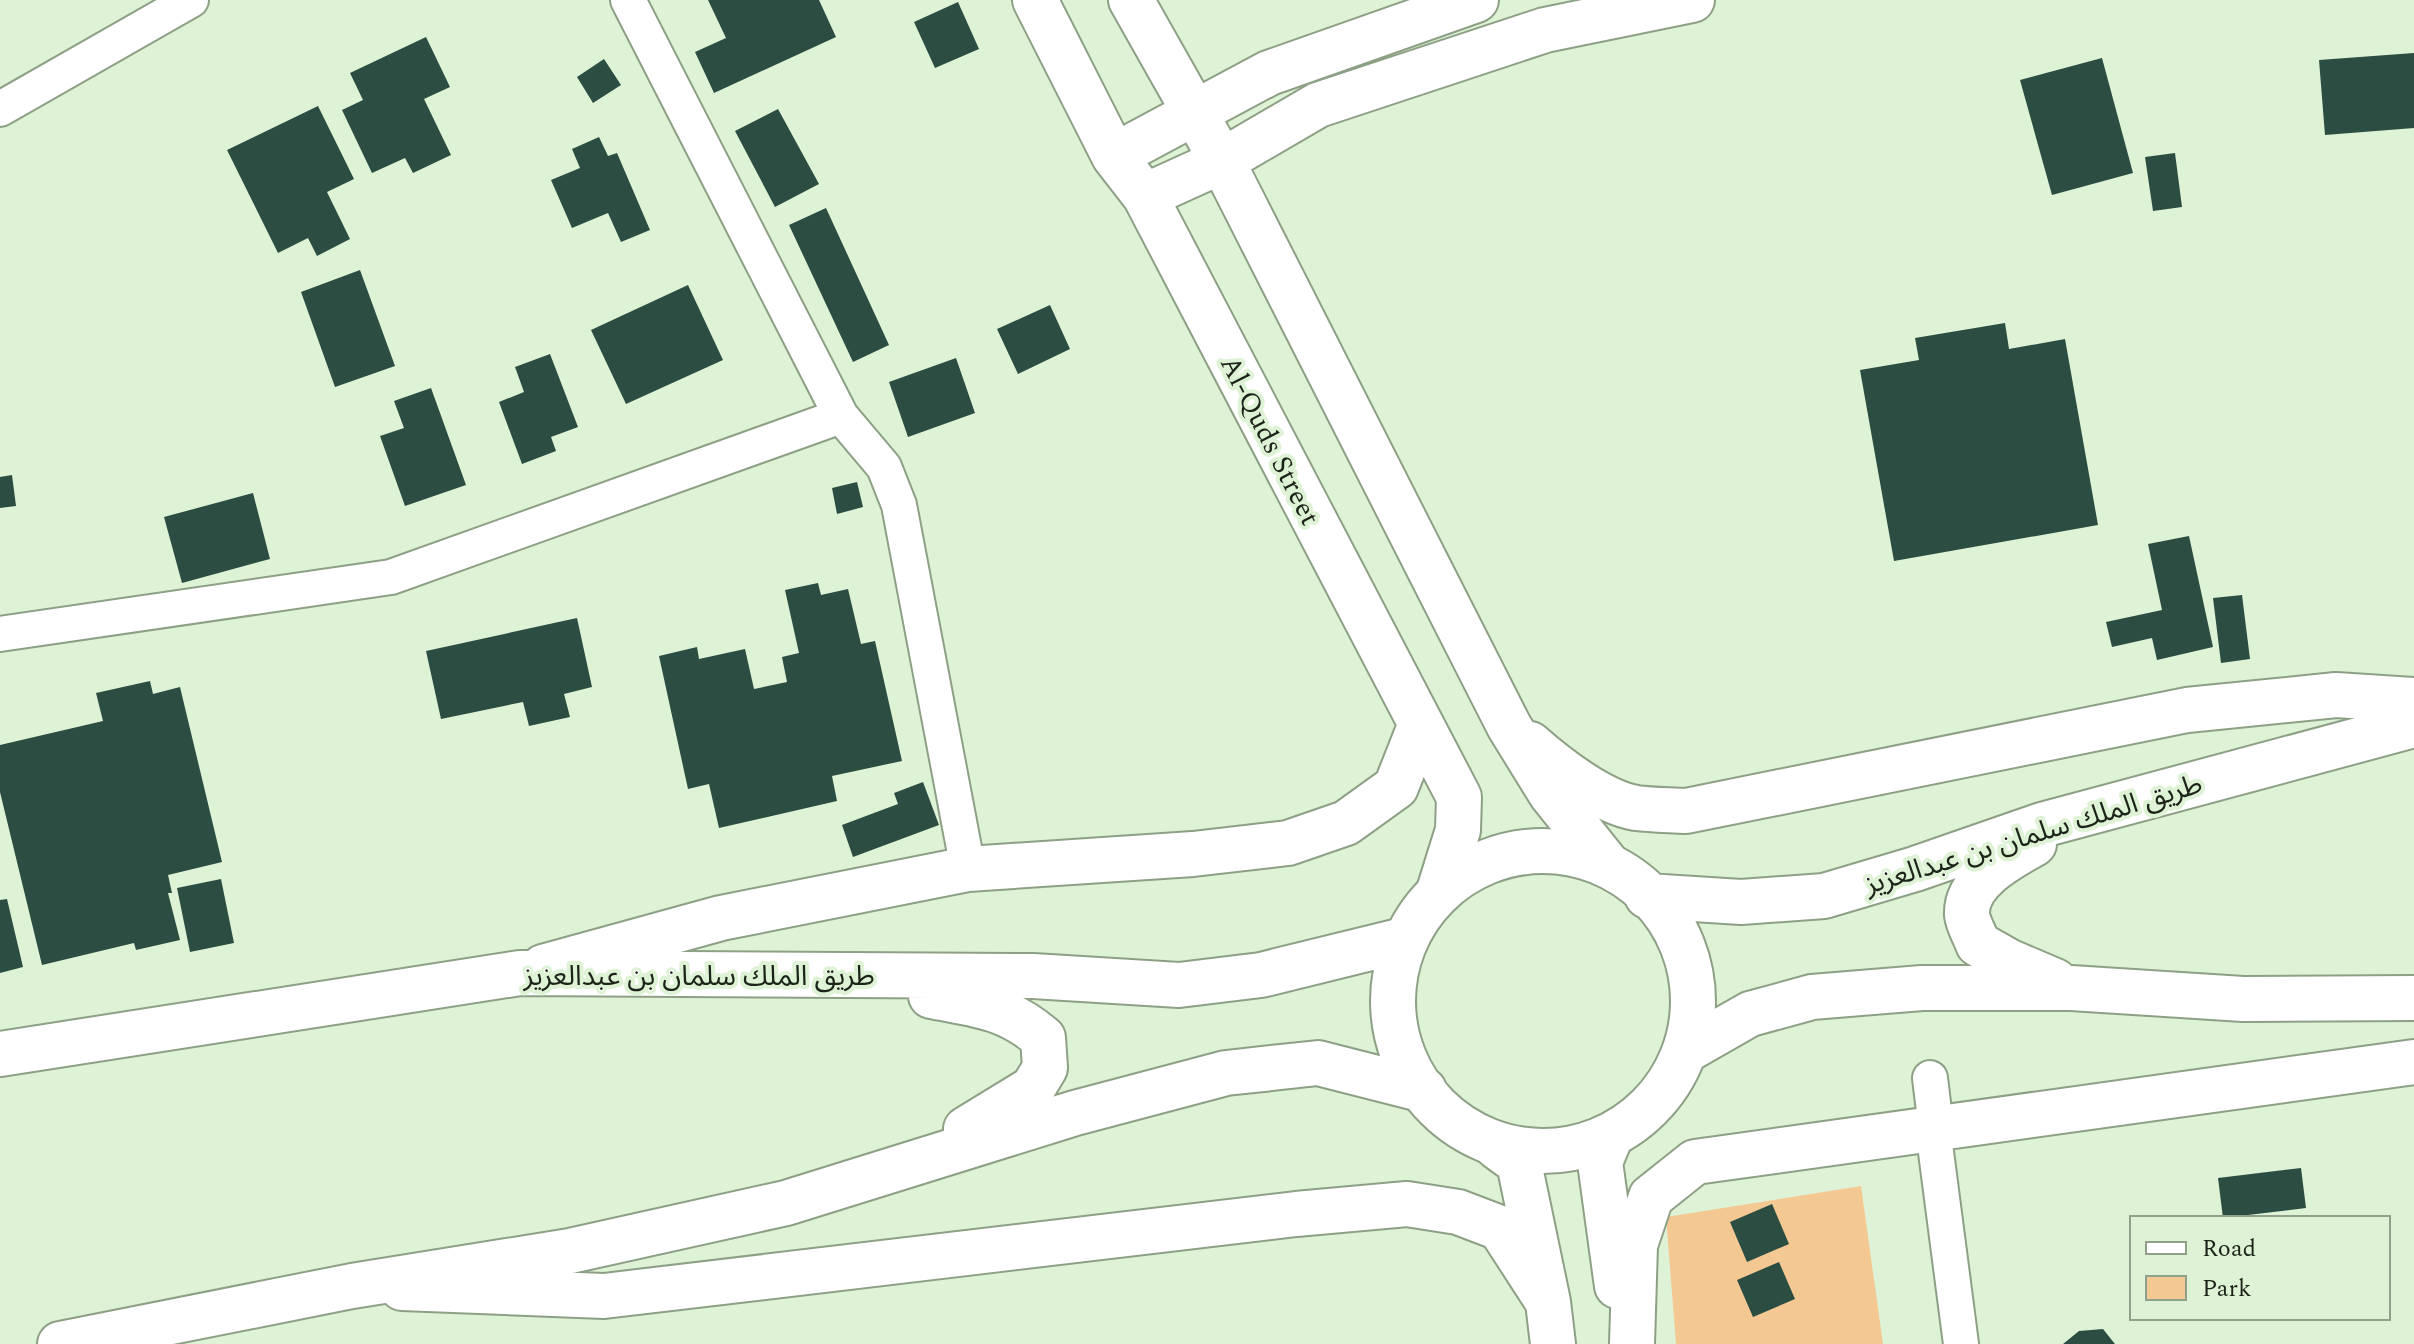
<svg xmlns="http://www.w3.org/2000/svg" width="2414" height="1344" font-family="Spectral,'Noto Sans Arabic',serif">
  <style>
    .green { fill: #f4c893 }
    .building { fill: #2c4d42 }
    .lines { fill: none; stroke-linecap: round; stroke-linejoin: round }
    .street-casing { stroke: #8da086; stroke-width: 38 }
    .secondary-casing { stroke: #8da086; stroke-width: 48 }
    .primary-casing { stroke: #8da086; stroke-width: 48 }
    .street { stroke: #fff; stroke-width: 34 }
    .secondary { stroke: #fff; stroke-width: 44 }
    .primary { stroke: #fff; stroke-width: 44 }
    .labels { text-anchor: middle; stroke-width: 8; stroke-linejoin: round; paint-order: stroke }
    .street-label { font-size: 28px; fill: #1c241a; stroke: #def2d6 }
  </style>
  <rect width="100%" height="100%" fill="#def2d6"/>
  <path class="green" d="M1861 1186 1883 1344H1676L1666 1217Z"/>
  <path class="building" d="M708 0H819L836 37 714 93 695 52 726 38Z
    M958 2 979 49 935 68 914 22Z
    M426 37 450 87 424 99 451 155 413 173 405 158 372 173 342 110 363 100 350 73Z
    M2414 53V128L2325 135 2319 60Z
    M2102 58 2133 173 2052 195 2020 80Z
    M604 59 621 85 593 103 577 77Z
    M318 106 354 179 327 192 350 239 317 256 308 238 278 253 227 150Z
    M778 109 819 184 775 207 735 131Z
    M599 137 608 156 617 153 650 230 621 242 608 213 572 228 551 180 580 168 572 149Z
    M2175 153 2182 207 2153 211 2145 157Z
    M826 208 889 345 853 362 789 225Z
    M360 270 395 366 335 387 301 292Z
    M688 285 723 360 626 404 591 330Z
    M1050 305 1070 349 1018 374 997 329Z
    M2005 323 2009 349 2065 339 2098 525 1894 561 1860 370 1919 360 1915 338Z
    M550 354 578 427 551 437 556 451 522 464 499 402 524 392 515 367Z
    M956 358 975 413 908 437 889 382Z
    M431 388 466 485 405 506 380 436 404 428 394 401Z
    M12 475 16 506 0 508V477Z
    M857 482 863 507 837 514 832 488Z
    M253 493 270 559 182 583 164 517Z
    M2189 536 2213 647 2157 660 2152 638 2112 647 2106 622 2162 610 2148 544Z
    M818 583 821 595 848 589 861 644 875 641 902 761 832 776 837 801 719 828 709 784 688 789 659 656 697 647 699 659 745 649 754 689 787 682 782 657 799 653 785 590Z
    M2242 595 2250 659 2221 663 2213 598Z
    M577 618 592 687 564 694 570 717 529 726 523 702 441 719 426 651Z
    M150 681 153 694 180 687 222 862 168 875 172 893H168L180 940 136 950 134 943 42 965 0 792V745L103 721 96 693Z
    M923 782 939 825 853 857 842 825 898 804 894 793Z
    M221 879 234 943 190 952 177 888Z
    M7 899 23 967 0 973V900Z
    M2301 1168 2306 1208 2223 1218 2218 1178Z
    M1772 1204 1789 1244 1747 1262 1730 1222Z
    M1779 1262 1795 1299 1753 1317 1737 1280Z
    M2103 1329 2115 1344H2063L2079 1331Z"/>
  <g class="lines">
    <g class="street-casing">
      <path id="street" d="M628 0 841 416 884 467 899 505 968 869
        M0 109 191 0
        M0 634 391 577 841 416
        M1930 1078 1936 1128
        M1933 1129 1961 1344"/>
    </g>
    <g class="secondary-casing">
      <path id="secondary" d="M1035 0 1114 156 1145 196 1459 797 1458 830 1439 891
        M1131 0 1222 161 1509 726 1551 794 1608 865
        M1114 156 1269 73 1476 0
        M1145 196 1222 161 1318 105 1545 30 1692 0
        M1530 744C1556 767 1601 802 1636 808 1652 810 1669 810 1686 811L2187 710 2336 695 2414 700
        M543 967 721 918 968 869 1193 854 1288 843 1346 823 1396 787 1420 726
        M1610 1138 1600 1162 1617 1286
        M1497 1147 1519 1163 1548 1302 1553 1344
        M402 1288 604 1296 1296 1214 1407 1204 1458 1212 1500 1228 1548 1302
        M1632 1344 1635 1245 1651 1197 1695 1162 2414 1062"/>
    </g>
    <g class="primary-casing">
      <path id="primary" d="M2034 844C2009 858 1965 881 1967 915 1968 924 1975 935 1978 944L2008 961 2055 981
        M1393 1001a150 150 0 1 1 300 0a150 150 0 1 1-300 0Z
        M1647 896 1741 902 1824 896 1915 869 2042 825 2414 725
        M931 996C976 1005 1006 1006 1043 1038L1045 1068 1033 1088 966 1129
        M1687 1050 1750 1014 1812 997 1922 988H2071L2243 999 2414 998
        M0 1054 520 973 1033 976 1179 985 1261 975 1399 941
        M60 1344 352 1286 570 1251 786 1203 1075 1113 1226 1073 1318 1063 1424 1090"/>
    </g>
    <use href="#street" class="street"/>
    <use href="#secondary" class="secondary"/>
    <use href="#primary" class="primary"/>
  </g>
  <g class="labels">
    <g class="street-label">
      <text transform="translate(1271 440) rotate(63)" y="10">Al-Quds Street</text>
      <text transform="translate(2033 833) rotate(-17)" y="10">طريق الملك سلمان بن عبدالعزيز</text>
      <text x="699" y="985">طريق الملك سلمان بن عبدالعزيز</text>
    </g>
  </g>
  <rect x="2130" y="1216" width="260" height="104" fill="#def2d6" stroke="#90a08b" stroke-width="2"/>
  <rect x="2146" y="1242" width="40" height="12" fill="#ffffff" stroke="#90a08b" stroke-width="2"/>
  <text x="2202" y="1256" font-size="24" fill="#1c241a">Road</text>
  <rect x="2146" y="1276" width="40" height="24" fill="#f4c893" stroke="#90a08b" stroke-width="2"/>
  <text x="2202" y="1296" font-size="24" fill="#1c241a">Park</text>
</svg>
